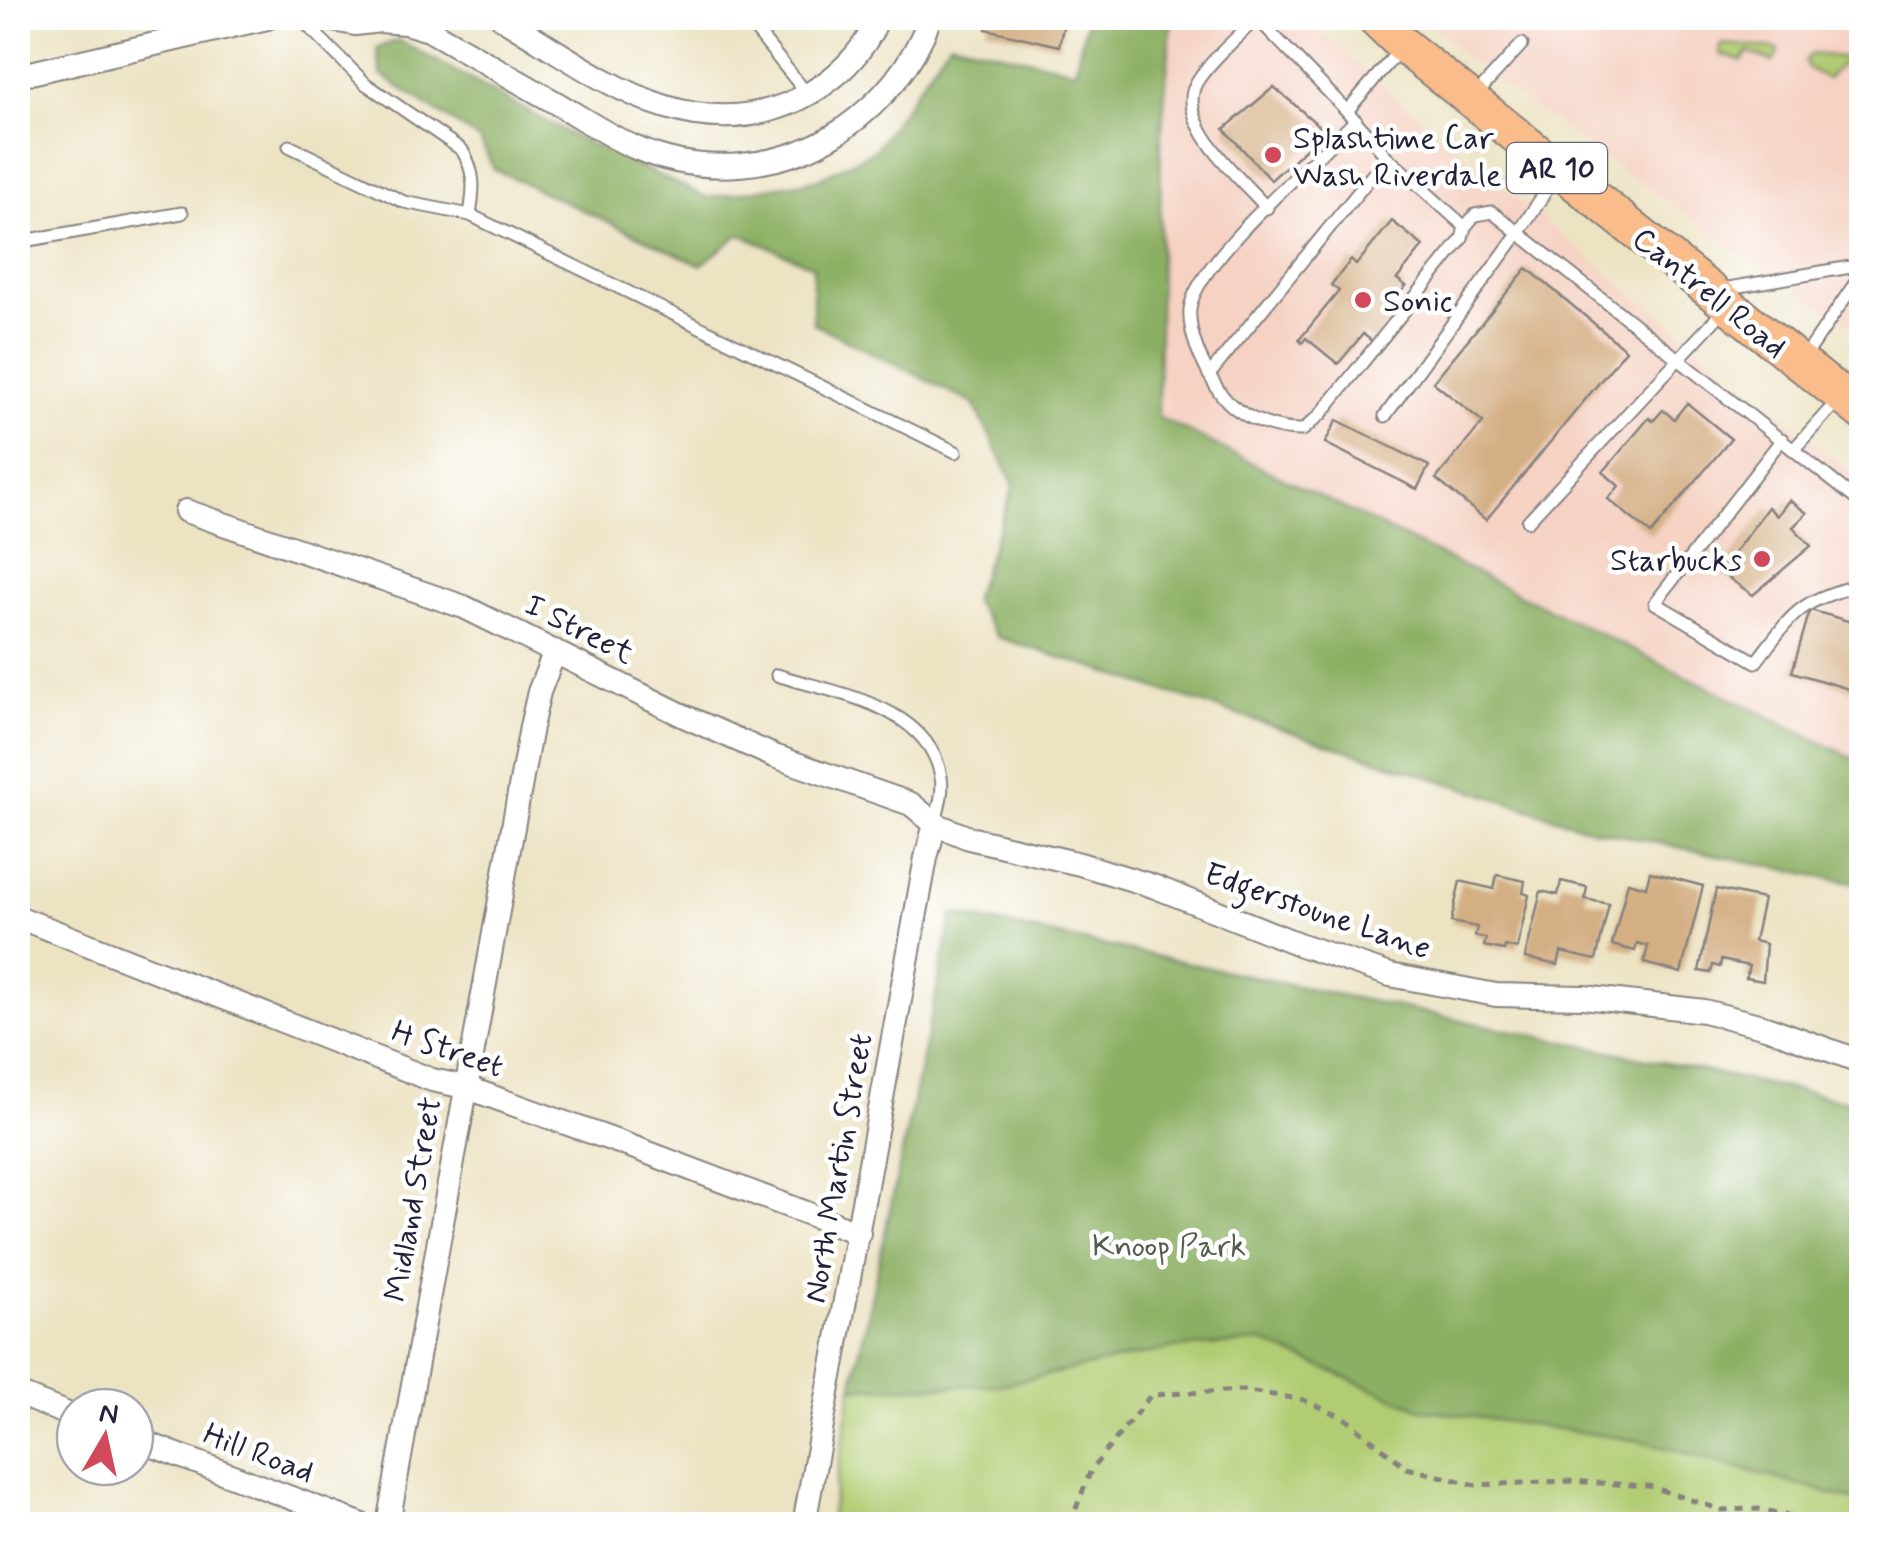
<svg xmlns="http://www.w3.org/2000/svg" width="1879" height="1542" font-family="Mynerve,sans-serif">
  <style>
    .built { fill: #f5d2c2 }
    .green { fill: #b1cc72; stroke: #6a7756; stroke-width: 2.5 }
    .forest { fill: #8cb064; stroke: #576950; stroke-width: 2.5 }
    .building { fill: #d4af84 }
    .lines { fill: none; stroke-linecap: round; stroke-linejoin: round }
    .service-casing { stroke: #87827f; stroke-width: 15 }
    .minor-casing { stroke: #87827f; stroke-width: 26 }
    .primary-casing { stroke: #87827f; stroke-width: 39 }
    .path { stroke: #87827f; stroke-width: 5; stroke-dasharray: 8 8; stroke-linecap: butt }
    .service { stroke: #fff; stroke-width: 11 }
    .minor { stroke: #fff; stroke-width: 22 }
    .primary { stroke: #f9bc8a; stroke-width: 35 }
    .poi-dot { fill: #d1495b; stroke: #fff; stroke-width: 4 }
    .labels { text-anchor: middle; stroke-width: 9; stroke-linejoin: round; paint-order: stroke }
    .shield { fill: #fff; stroke: #646476; stroke-width: 2.5 }
    .shield-label { font-size: 30px; font-weight: bold; fill: #22223b }
    .poi-label { font-size: 32px; fill: #22223b; stroke: #fff; text-anchor: start }
    .street-label { font-size: 32px; fill: #22223b; stroke: #fff }
    .park-label { font-size: 32px; fill: #545e4e; stroke: #fff }
  </style>
  <rect width="100%" height="100%" fill="#fff"/>
  <filter id="ink" filterUnits="userSpaceOnUse"><feTurbulence type="fractalNoise" baseFrequency=".01" numOctaves="2"/><feDisplacementMap in="SourceGraphic" scale="20" xChannelSelector="R" yChannelSelector="G"/><feConvolveMatrix kernelMatrix="1 2 1 2 8 2 1 2 1" color-interpolation-filters="sRGB"/></filter>
  <filter id="wash" filterUnits="userSpaceOnUse"><feTurbulence type="fractalNoise" baseFrequency=".0048" numOctaves="4" result="noise"/><feDisplacementMap in="SourceGraphic" scale="40" xChannelSelector="R" yChannelSelector="G"/><feGaussianBlur stdDeviation="2.25" result="paint"/><feColorMatrix in="noise" values="0 0 0 0 0 0 0 0 0 0 0 0 0 0 0 0 0 1.4 0 .05"/><feComposite in="paint" operator="in"/></filter>
  <g filter="url(#wash)">
    <rect width="100%" height="100%" fill="#ece3c3"/>
    <path class="built" d="M1172 18H1304L1406 106 1861 481V762L1158 417 1161 137Z
      M1423 18H1861V331L1754 262 1541 114 1464 56Z"/>
    <path class="green" d="M1724 44 1776 49 1779 51 1773 62 1748 52 1742 61 1720 54 1721 46Z
      M1811 54 1861 59V72L1841 64 1827 79 1808 68 1805 61Z
      M953 914 1861 1104V1524H829L852 1388Z"/>
    <path class="forest" d="M1087 18H1172L1161 137 1158 417 1861 762V885L1591 829 997 637 973 600 1014 485 974 404 813 323V266L740 234 701 265 494 169 480 140 381 75 377 48 398 40 579 139 708 198 816 180 875 150 950 41 1075 70Z
      M953 914 1861 1104V1502L1641 1441 1421 1409 1263 1342 1174 1348 999 1385 852 1388Z"/>
    <g id="blocks">
      <path class="building" d="M989 18H1065L1059 46 986 29Z
        M1274 87 1325 131 1271 180 1224 129Z
        M1392 221 1423 246 1397 279 1406 286 1387 309 1395 315 1373 342 1363 334 1338 364 1306 338 1302 343 1299 340 1339 291 1331 285 1351 260 1356 265Z
        M1527 268 1626 350 1486 520 1436 479 1483 422 1433 382Z
        M1687 403 1731 439 1651 534 1608 499 1619 486 1603 472 1649 418 1653 421 1663 410 1674 419Z
        M1337 420 1429 466 1417 489 1325 443Z
        M1789 500 1807 513 1793 527 1811 546 1753 595 1720 572 1768 507 1777 516Z
        M1810 610 1862 625V693L1792 672Z
        M1650 872 1703 886 1681 973 1644 963 1648 946 1637 943 1635 951 1612 945 1628 882 1646 887Z
        M1497 875 1525 881 1523 893 1529 895 1517 949 1505 946 1504 950 1484 946 1486 938 1475 936 1477 927 1451 922 1460 881 1494 889Z
        M1561 881 1587 887 1585 899 1609 904 1596 960 1561 952 1558 965 1525 958 1541 891 1558 895Z
        M1716 889 1763 899 1754 941 1766 944 1763 981 1746 978 1749 966 1721 960 1720 967 1713 965 1711 973 1699 971Z
        M1860 957H1862V1000L1852 998Z"/>
    </g>
  </g>
  <g filter="url(#ink)">
    <use href="#blocks" fill-opacity="0" stroke="#87827f" stroke-width="2.5"/>
    <g class="lines">
      <g class="service-casing">
        <path id="service" d="M300 18 366 84 462 150C476 173 474 190 470 215L956 452
          M746 18 808 95
          M1256 18C1238 38 1213 57 1198 80 1171 120 1242 180 1267 208
          M1257 18 1347 111
          M1401 48 1347 111 1387 157 1465 227
          M1474 97 1522 44
          M1356 120C1319 157 1195 262 1190 309 1188 335 1204 367 1217 388 1233 415 1272 431 1303 430L1321 414 1462 239 1465 227 1475 215 1492 212 1862 504
          M289 146 404 202 470 215
          M18 242 182 213
          M1723 289 1862 265
          M1802 361 1862 273
          M1209 375 1387 157
          M1385 416 1519 232 1557 174
          M1782 439 1655 603 1756 662C1795 611 1797 602 1862 584
          M1794 449 1839 399
          M1528 521 1725 309
          M777 675C833 693 929 705 941 777 944 792 938 809 935 824"/>
      </g>
      <g class="minor-casing">
        <path id="minor" d="M322 18 355 24 380 21 405 23 429 30C471 54 514 79 556 103 582 118 608 136 636 148 702 177 783 170 842 130 884 100 912 66 930 18
          M502 18C595 73 689 152 799 99 834 82 864 53 878 18
          M18 76 267 18
          M186 511 464 607 684 716 774 756 911 804 935 824 969 838 1080 864 1153 886 1301 945 1390 975 1496 995 1584 997 1704 1011 1766 1027 1862 1062
          M18 917 432 1080 465 1087 638 1149 859 1233
          M18 1394 75 1417
          M135 1439 360 1524
          M388 1524 531 727 539 692 555 651
          M804 1524 926 858 935 824"/>
      </g>
      <g class="primary-casing">
        <path id="primary" d="M1375 18 1403 45 1862 412"/>
      </g>
      <path class="path" d="M1070 1524 1091 1470 1151 1395 1243 1390 1304 1400 1346 1419 1407 1468 1476 1485 1568 1481 1649 1486 1722 1510 1758 1509 1829 1524"/>
      <use href="#service" class="service"/>
      <use href="#minor" class="minor"/>
      <use href="#primary" class="primary"/>
    </g>
  </g>
  <g class="poi-dot">
    <circle cx="1273" cy="155" r="10"/>
    <circle cx="1363" cy="300" r="10"/>
    <circle cx="1762" cy="559" r="10"/>
  </g>
  <g class="labels">
    <rect class="shield" x="1507" y="143" width="100" height="50" rx="8"/>
    <g class="shield-label">
      <text x="1557" y="178">AR 10</text>
    </g>
    <g class="poi-label">
      <text x="1293" y="148">Splashtime Car<tspan x="1293" dy="37">Wash Riverdale</tspan></text>
      <text x="1383" y="311">Sonic</text>
      <text x="1742" y="570" text-anchor="end">Starbucks</text>
    </g>
    <g class="street-label">
      <text transform="translate(1710 292) rotate(39)" y="11">Cantrell Road</text>
      <text transform="translate(580 628) rotate(27)" y="11">I Street</text>
      <text transform="translate(1318 910) rotate(19)" y="11">Edgerstoune Lane</text>
      <text transform="translate(448 1048) rotate(19)" y="11">H Street</text>
      <text transform="translate(837 1168) rotate(-80)" y="11">North Martin Street</text>
      <text transform="translate(412 1199) rotate(-80)" y="11">Midland Street</text>
      <text transform="translate(259 1452) rotate(21)" y="11">Hill Road</text>
    </g>
    <g class="park-label">
      <text x="1169" y="1256">Knoop Park</text>
    </g>
  </g>
  <rect width="1879" height="1542" fill="none" stroke="#fff" stroke-width="60"/>
  <g transform="translate(105 1437) rotate(9)"><circle r="48" fill="#ffffff" stroke="#a7a7b1" stroke-width="2.5"/>
  <path d="M0-8L18 38L0 25L-18 38Z" fill="#d1495b"/>
  <text y="-15" font-size="28" font-weight="bold" text-anchor="middle" fill="#22223b">N</text>
  </g>
</svg>
